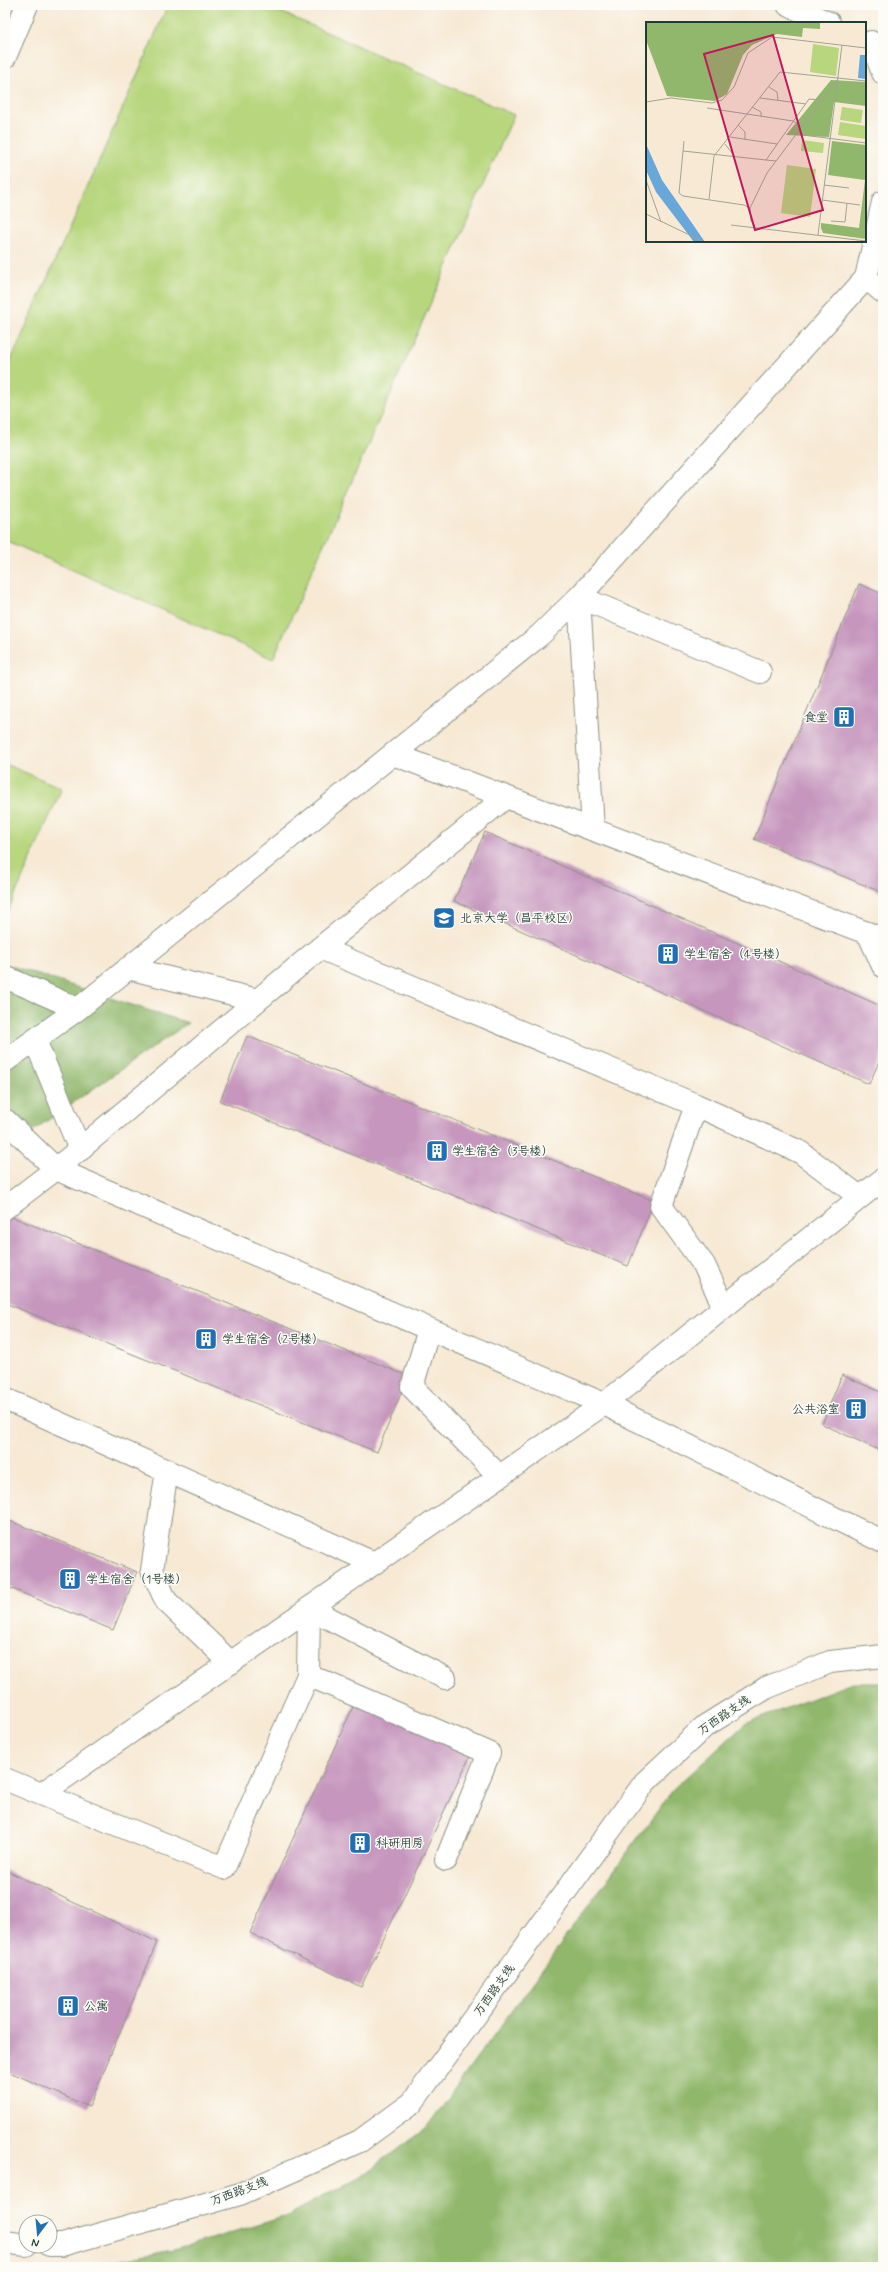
<svg xmlns="http://www.w3.org/2000/svg" width="888" height="2272" font-family="Mynerve,'LXGW WenKai TC',sans-serif">
  <style>
    .green { fill: #b7d67d; stroke: #6b8a58 }
    .forest { fill: #91b76c; stroke: #587a50 }
    .building { fill: #c696be }
    .lines { fill: none; stroke-linecap: round; stroke-linejoin: round }
    .minor-casing { stroke: #8b9384; stroke-width: 24 }
    .minor { stroke: #fff; stroke-width: 22 }
    .labels { text-anchor: middle; stroke-width: 3; stroke-linejoin: round; paint-order: stroke }
    .poi-label { font-size: 12px; fill: #1f3d34; stroke: #fdfcf7; text-anchor: start }
    .street-label { font-size: 12px; fill: #1f3d34; stroke: #fdfcf7 }
    .inset-road { fill: none; stroke: #a1a494; stroke-width: 1 }
    .view { fill: #c2185b; fill-opacity: 0.15; stroke: #c2185b; stroke-width: 2 }
    .inset-edge { fill: none; stroke: #1f3d34; stroke-width: 2 }
  </style>
  <rect width="100%" height="100%" fill="#fdfcf7"/>
  <filter id="ink" filterUnits="userSpaceOnUse"><feTurbulence type="fractalNoise" baseFrequency=".025" numOctaves="2"/><feDisplacementMap in="SourceGraphic" scale="8" xChannelSelector="R" yChannelSelector="G"/><feConvolveMatrix kernelMatrix="1 2 1 2 8 2 1 2 1" color-interpolation-filters="sRGB"/></filter>
  <filter id="wash" filterUnits="userSpaceOnUse"><feTurbulence type="fractalNoise" baseFrequency=".012" numOctaves="4" result="noise"/><feDisplacementMap in="SourceGraphic" scale="16" xChannelSelector="R" yChannelSelector="G"/><feGaussianBlur stdDeviation="0.9" result="paint"/><feColorMatrix in="noise" values="0 0 0 0 0 0 0 0 0 0 0 0 0 0 0 0 0 1.4 0 .05"/><feComposite in="paint" operator="in"/></filter>
  <g filter="url(#wash)">
    <rect width="100%" height="100%" fill="#f7e9d4"/>
    <path class="green" d="M168 5H265L514 115 273 659 5 540V374Z
      M5 764 62 788 8 911 5 910Z"/>
    <path class="forest" d="M5 964 188 1023 5 1150Z
      M852 1683H883V2267H87L177 2249 287 2216 360 2177 426 2128 672 1791 745 1724Z"/>
    <g id="blocks">
      <path class="building" d="M859 584 883 594V893L754 839Z
        M485 832 883 1007V1053L869 1084 454 901Z
        M247 1036 654 1201 628 1266 220 1101Z
        M5 1214 408 1376 377 1452 5 1303Z
        M842 1375 883 1393V1452L822 1424Z
        M5 1519 137 1572 113 1630 5 1586Z
        M357 1698 471 1754 361 1987 250 1933Z
        M5 1870 157 1942 89 2107 5 2070Z"/>
    </g>
  </g>
  <g filter="url(#ink)">
    <use href="#blocks" fill-opacity="0" stroke="#8b9384" stroke-width="1"/>
    <g class="lines">
      <g class="minor-casing">
        <path id="minor" d="M788 5 829 23
          M871 42 883 73
          M5 57 27 5
          M883 202 866 278 883 292
          M506 797 883 939
          M593 830 579 597 760 672
          M868 933 883 966
          M320 948 696 1105 800 1152 860 1197
          M128 968 257 1000
          M5 977 78 1009
          M35 1040 80 1150
          M5 1061 78 1009 540 635 579 597 866 278
          M696 1105 661 1206 704 1265 724 1307
          M5 1120 56 1169 604 1404 883 1542
          M5 1208 56 1169 320 948 506 797 393 754
          M429 1329 412 1387 499 1476
          M5 1399 374 1563
          M167 1470 152 1570 166 1601 231 1663
          M308 1675 489 1753 446 1860
          M5 1779 41 1794 604 1404 883 1179
          M41 1794 224 1868 308 1675 309 1608 445 1678
          M5 2242 26 2245
          M50 2245H62L240 2194 360 2141 412 2103 645 1782 705 1726 766 1688 830 1662 883 1656"/>
      </g>
      <use href="#minor" class="minor"/>
    </g>
  </g>
  <defs>
    <g id="building-square" transform="scale(1.15)"><rect x="-9" y="-9" width="18" height="18" rx="4" fill="#1f6fb2" stroke="#fdfcf7"/><path d="M-4-6H4V6H1V3H-1V6H-4ZM-2.5-4.3h1.7v1.8h-1.7ZM.8-4.3h1.7v1.8H.8ZM-2.5-1h1.7V.8h-1.7ZM.8-1h1.7V.8H.8Z" fill="#fff"/></g>
    <g id="university-square" transform="scale(1.15)"><rect x="-9" y="-9" width="18" height="18" rx="4" fill="#1f6fb2" stroke="#fdfcf7"/><path d="M0-5L7-2L0 1L-7-2ZM-4 1L0 2.5L4 1V4Q0 6-4 4Z" fill="#fff"/></g>
  </defs>
  <g fill-rule="evenodd">
    <use href="#building-square" x="844" y="717"/>
    <use href="#university-square" x="444" y="918"/>
    <use href="#building-square" x="668" y="954"/>
    <use href="#building-square" x="437" y="1151"/>
    <use href="#building-square" x="206" y="1339"/>
    <use href="#building-square" x="856" y="1409"/>
    <use href="#building-square" x="70" y="1579"/>
    <use href="#building-square" x="360" y="1843"/>
    <use href="#building-square" x="68" y="2006"/>
  </g>
  <g class="labels">
    <g class="poi-label">
      <text x="828" y="721" text-anchor="end">食堂</text>
      <text x="460" y="922">北京大学（昌平校区）</text>
      <text x="684" y="958">学生宿舍（4号楼）</text>
      <text x="452" y="1155">学生宿舍（3号楼）</text>
      <text x="222" y="1343">学生宿舍（2号楼）</text>
      <text x="840" y="1413" text-anchor="end">公共浴室</text>
      <text x="86" y="1583">学生宿舍（1号楼）</text>
      <text x="376" y="1847">科研用房</text>
      <text x="84" y="2010">公寓</text>
    </g>
    <g class="street-label">
      <text transform="translate(724 1715) rotate(-34)" y="4">万西路支线</text>
      <text transform="translate(494 1990) rotate(-54)" y="4">万西路支线</text>
      <text transform="translate(239 2191) rotate(-20)" y="4">万西路支线</text>
    </g>
  </g>
  <g transform="translate(646 22)">
    <rect width="220" height="220" fill="#f7e9d4"/>
    <path d="M167 22 193 26 190 54 164 50ZM196 85 217 88 215 101 194 98ZM194 100 220 104V117L192 113ZM156 118 178 121 177 131 155 129ZM141 143 170 147 164 195 135 191Z" fill="#b7d67d"/>
    <path d="M0 0H174V7L157 6 156 15 131 12 106 23 97 33 81 72 69 79 21 74 0 18ZM185 58 220 60V84L188 80 183 115 140 113ZM186 119 220 123V217L177 211 175 206V201L213 206 219 158 182 153Z" fill="#91b76c"/>
    <path d="M214 33H220V57L212 56ZM0 122 16 158 59 220H48L10 170 0 148Z" fill="#67a7da"/>
    <path class="inset-road" d="M123 65 131 70 132 78M114 76 160 82M0 80 25 76 66 81 76 78 88 65 102 31 126 15 220 26M106 85 115 90V95M61 86 147 99 155 104M92 103 99 110V118M149 112 220 121M84 115 131 122M38 119 33 171 37 174 98 183 104 186 105 199 109 204M79 122 89 135M37 129 120 138M130 139 120 138 163 77 175 78M0 158 15 200M178 163 203 166M63 177 68 134 134 50 220 59M176 178 214 183M104 186 121 151 191 58M0 192 58 220M185 199 199 200 201 181M85 203 220 219M172 213 196 23"/>
    <path class="view" d="M127 13 177 188 109 208 58 32Z"/>
    <rect width="220" height="220" class="inset-edge"/>
  </g>
  <rect width="888" height="2272" fill="none" stroke="#fdfcf7" stroke-width="20"/>
  <g transform="translate(38 2234) rotate(196)"><circle r="19" fill="#fdfcf7" stroke="#a4b0a9"/>
  <path d="M0-3L7 15L0 10L-7 15Z" fill="#1f6fb2"/>
  <text y="-6" font-size="11" font-weight="bold" text-anchor="middle" fill="#1f3d34">N</text>
  </g>
</svg>
